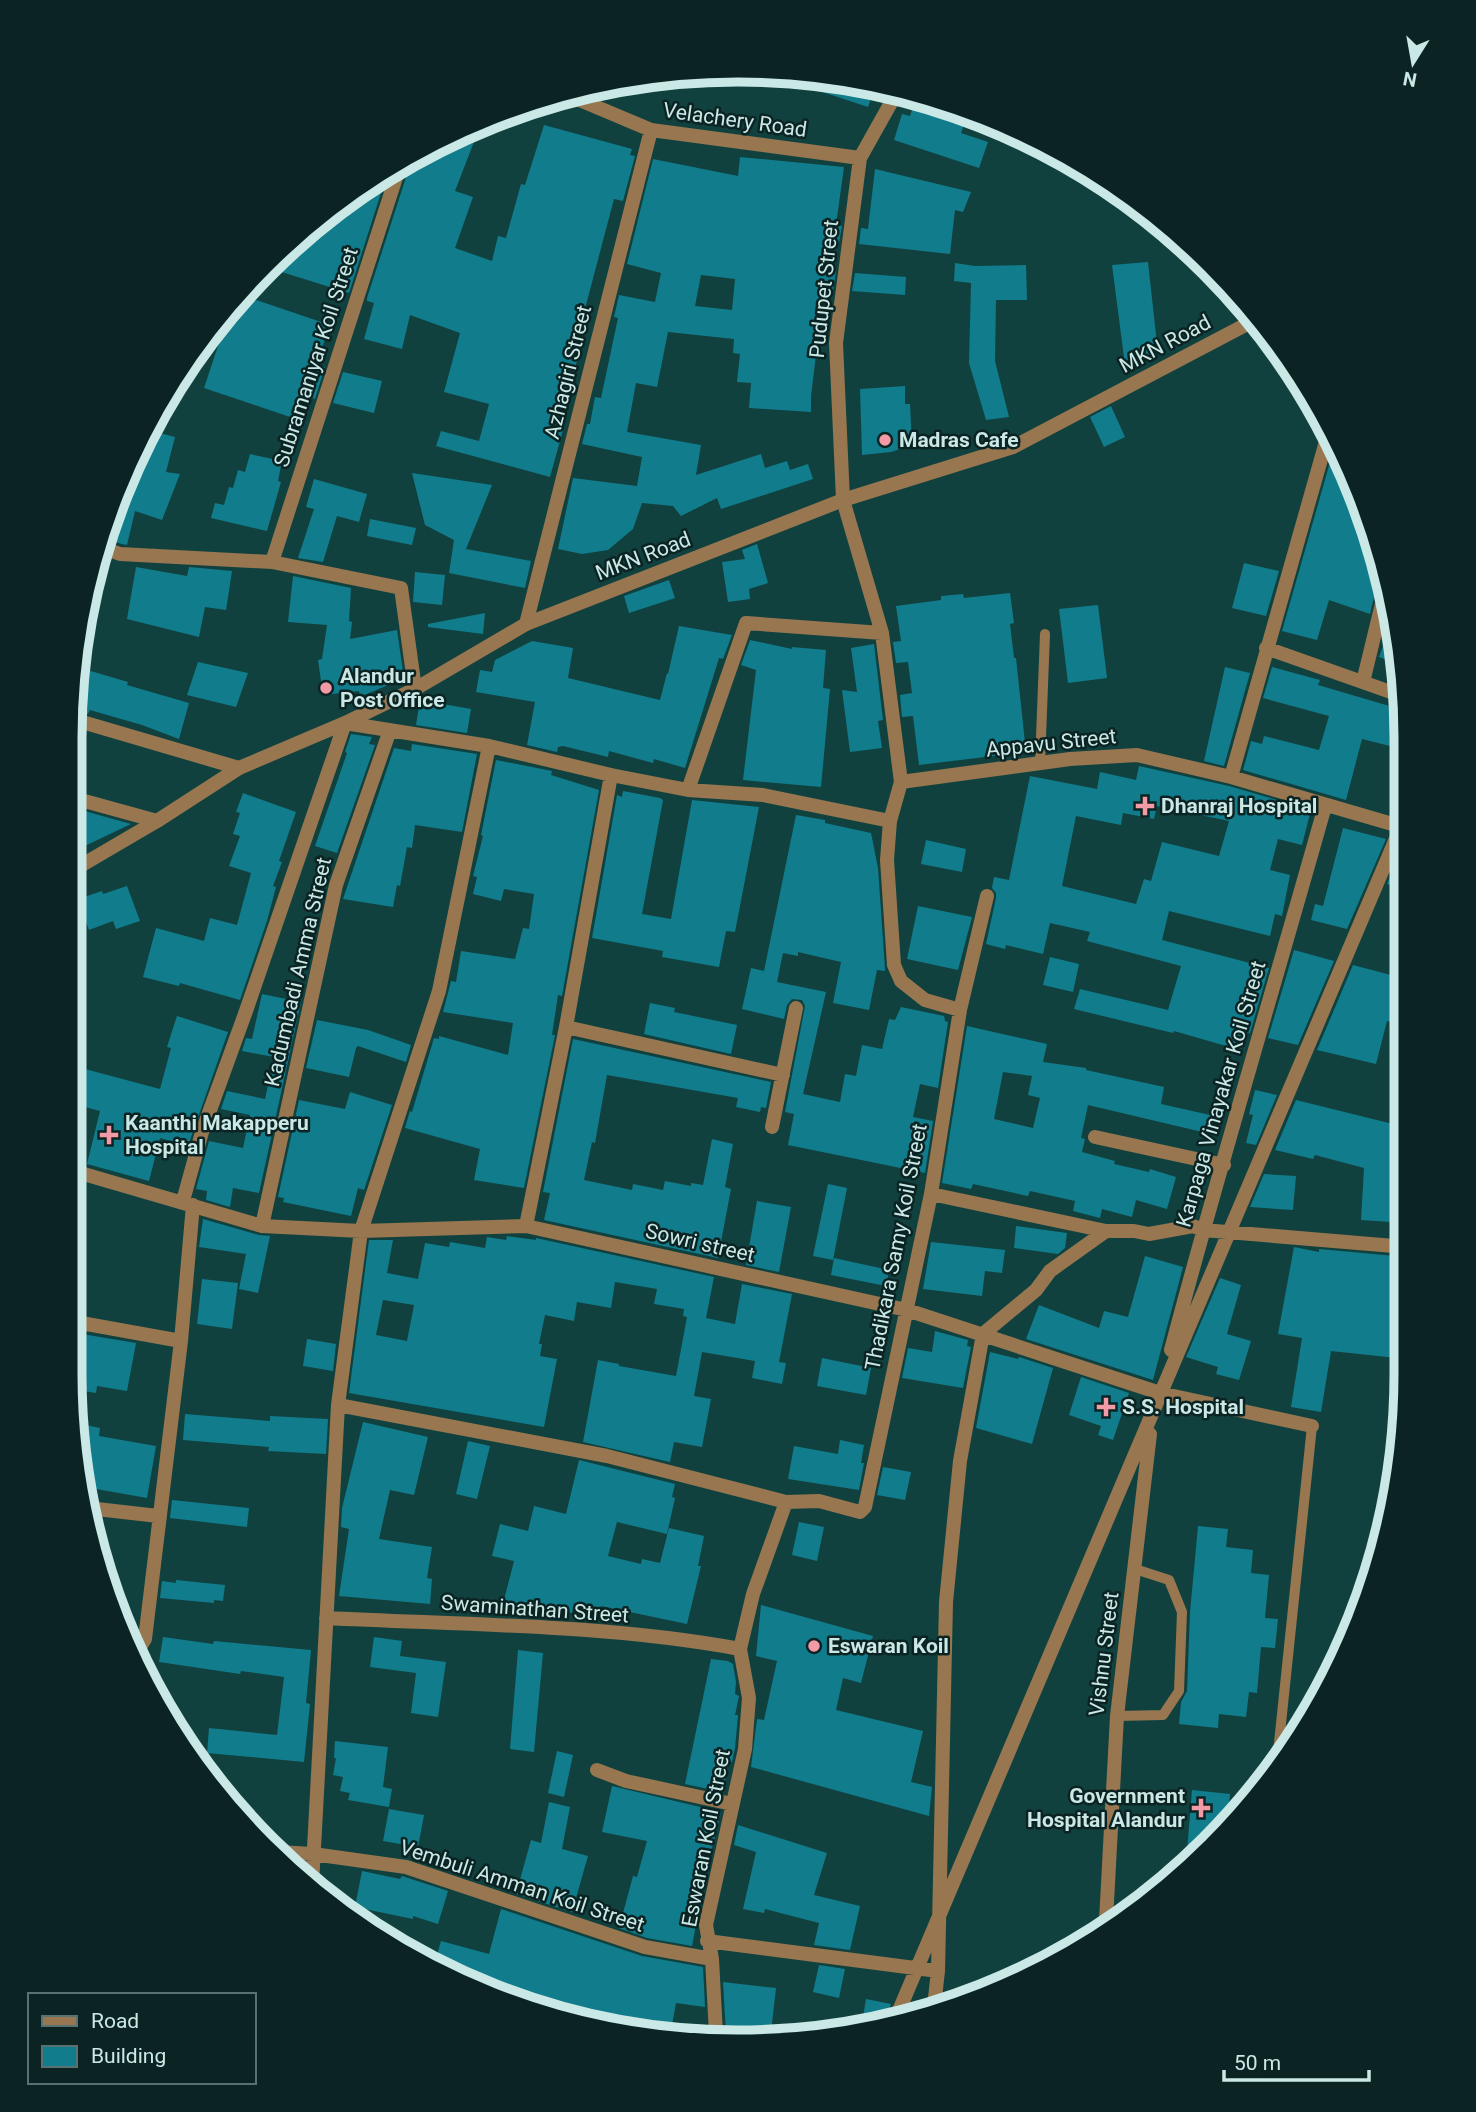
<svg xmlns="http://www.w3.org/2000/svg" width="1476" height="2112" font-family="Roboto,sans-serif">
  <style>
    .building { fill: #117c8c; fill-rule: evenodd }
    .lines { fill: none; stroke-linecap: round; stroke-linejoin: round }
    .service { stroke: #977650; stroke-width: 10 }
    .minor { stroke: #977650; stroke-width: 14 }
    .tertiary { stroke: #977650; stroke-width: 14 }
    .poi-dot { fill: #f39aa7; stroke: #0b2423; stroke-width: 2.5 }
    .labels { text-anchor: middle; stroke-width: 5; stroke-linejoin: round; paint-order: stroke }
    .street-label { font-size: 21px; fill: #cae8e5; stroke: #0b2423 }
    .poi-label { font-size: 21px; font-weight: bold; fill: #cae8e5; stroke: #0b2423; text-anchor: start }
    .rim { fill: none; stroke: #cae8e5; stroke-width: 9 }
  </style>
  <rect width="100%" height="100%" fill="#11413e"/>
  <path class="building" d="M794 75 869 83 876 85 868 107 792 82Z
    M916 97 968 114 961 133 988 142 979 168 894 140 902 114 910 116Z
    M482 121 455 191 473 197 455 248 492 261 498 236 506 238 521 184 525 185 544 125 632 149 630 155 635 156 623 201 614 199 581 324 572 360 577 361 569 389 560 387 550 426 563 430 550 477 436 446 441 431 479 441 489 404 444 392 460 333 410 315 402 349 364 339 374 303 367 301V298L409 168 408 160Z
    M740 157 844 167 836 225 842 226 839 242 832 241 829 271H836L833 290 824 289 811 396V412L749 408 751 383 737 382 740 354 733 353 734 339 668 332 657 387 636 383 627 432 701 445 696 475 761 454 765 468 787 461 790 470 808 464 813 479 721 509 717 498 681 516 673 506 642 503 633 529 608 550 582 554 558 549 573 478 637 486 642 457 582 444 587 424H590L595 397 601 398 618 318 614 317 619 295 655 302 661 273 627 264 653 159 738 176ZM701 275 735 279 732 310 695 306Z
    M875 169 971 192 963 212 955 210 950 254 859 244 861 228 868 229Z
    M388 171 349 293 272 269 276 257 367 182Z
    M1148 262 1158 353 1125 365 1112 265Z
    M955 263 975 266 1026 265 1027 300H996L995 361 1009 417 986 420 969 363 971 283 954 281Z
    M855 273 906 277 905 295 852 291Z
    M244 296 330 325 316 365 325 367 315 399 310 397 302 421 204 388 226 322Z
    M343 372 382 381 374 413 333 403Z
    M905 386V404H910L912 445 891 452 862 455 860 389Z
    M1111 406 1125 437 1104 447 1090 417Z
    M148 430 175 437 166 472 180 474 162 520 135 511 127 545 122 544 108 540 139 442Z
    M1336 441 1383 578 1377 585 1370 614 1329 600 1317 640 1282 631Z
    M250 454 282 461 278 481 281 482 267 531 211 518 215 503 224 505 229 487 233 488 238 470 245 472Z
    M412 473 492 485 466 549 531 561 525 588 449 573 454 540 425 525Z
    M314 479 367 494 359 522 337 516 323 562 298 558 314 509 306 507Z
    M370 519 416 528 412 545 367 536Z
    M757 544 768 583 749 589 750 599 728 602 722 562 745 559 742 550Z
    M1244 563 1279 571 1266 616 1232 608Z
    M136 567 187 576 189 567 232 571 226 610 205 607 199 637 127 619Z
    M415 572 445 575 442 605 413 602Z
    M293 576 351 588 349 621 352 622 350 639 397 630 404 678 360 697 359 691 323 695 318 660 322 659 327 625 288 622Z
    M669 580 675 598 629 613 624 596Z
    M1010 593 1014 623 1010 624 1014 658H1016L1026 752 919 765 913 716 902 717 900 695 912 693 908 662 896 663 893 642 901 641 896 606 941 600V596L963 594 964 598Z
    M1392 604 1393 608 1399 664 1379 657 1392 622 1388 620Z
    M1098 605 1107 678 1068 683 1059 609Z
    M485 613 483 634 428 627V624Z
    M679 626 732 635 723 659 719 658 685 768 654 759 653 763 609 751 608 757 563 746 558 747 557 752 527 745 535 702 476 692 480 670 492 672 495 660 532 641 573 648 568 678 660 700 667 673 668 674Z
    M750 640 792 649V647L826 650 823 688 830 689 821 787 743 780 756 670 741 665Z
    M874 644 883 720 878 721 882 748 850 752 842 690 857 692 851 648Z
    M198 662 248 673 236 707 187 695Z
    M77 667 128 682 127 685 189 703 179 739 142 725 90 710 88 714 73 710Z
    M1225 667 1250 673 1224 766 1204 761Z
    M1272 667 1320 680 1318 685 1403 710 1406 750 1362 739 1346 800 1243 770 1251 741 1262 744 1264 736 1319 750 1329 716 1263 698Z
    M420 700 471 709 467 733 416 725Z
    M71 729 83 732 76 756 70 755Z
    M351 734 372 737 369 744 375 745 337 853 315 846 347 753 345 752Z
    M412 744 477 754 462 832 415 825 412 848 407 847 400 886 397 885 393 907 343 899 394 748 411 751Z
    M496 760 552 771 551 775 599 790 562 996 558 995 552 1035H555L524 1188 474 1180 480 1149 405 1128 410 1111 412 1112 434 1038 439 1039V1036L508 1055 513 1023 443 1012 451 981 456 982 461 951 515 959 523 928 529 929 534 894 504 889 501 901 473 894 477 877 473 876 483 836 481 835Z
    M1139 766 1229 786 1311 810 1302 845 1278 839 1270 870 1290 875 1282 916 1275 914 1270 936 1169 911 1162 940 1269 968 1250 1033 1245 1032 1240 1050 1174 1031 1173 1033 1074 1009 1080 989 1168 1010 1181 966 1087 941 1090 932 1050 923 1043 954 1006 945 1005 949 986 944 996 898V893L992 888 994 877 1009 880 1030 776 1097 789 1100 772 1136 780ZM1157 806 1229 821 1219 856 1162 842 1151 881 1144 879 1136 904 1062 886 1076 816 1121 825 1123 813 1154 819Z
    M623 791 660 798 663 800 642 914 671 919 692 800 759 807 735 932 726 931 719 967 662 957 663 951 592 938 617 795 622 797Z
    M243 793 296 812 279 861 282 862 273 886 276 887 267 921 240 1000 180 983 179 986 143 977 156 928 204 941 210 918 237 925 251 873 229 866 240 836 233 834 240 813 236 812Z
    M70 807 131 824 70 853Z
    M796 815 825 820V823L871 833 878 868 885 969V971L877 970 869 1010 833 1003 841 962 798 952V956L783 953 777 982 826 992 803 1094 840 1102 845 1074 856 1076 862 1045 882 1049 889 1019 895 1020 901 1007 944 1016 945 1021 948 1022 938 1088 920 1084 913 1117 933 1121 925 1173 788 1145 794 1114 785 1112 805 1006 802 1000 792 999 787 1005 784 1019 742 1009 751 968 764 971Z
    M1343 828 1386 839 1347 929 1311 920 1315 904 1323 906Z
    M926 840 966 849 962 872 921 864Z
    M1406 840V889L1387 884Z
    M127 886 140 921 116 929 113 921 89 930 78 899 102 891 103 894Z
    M918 906 972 917 958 970 907 959Z
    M1294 950 1334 961 1298 1045 1268 1038Z
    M1050 957 1079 964 1073 992 1043 985Z
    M1353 965 1406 979V1026L1387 1021 1376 1064 1317 1050Z
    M262 994 301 1002 259 1193 233 1188 230 1207 206 1200 207 1191 196 1189 209 1141 243 1148 250 1115 221 1109 227 1091 265 1099 274 1057 242 1051 246 1038 252 1039Z
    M650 1003 675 1008 674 1012 737 1025 731 1054 644 1034Z
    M177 1016 228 1032 188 1146 160 1138 149 1181 87 1164 100 1111 70 1103V1065L160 1089 171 1048 167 1047Z
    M317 1020 368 1030 411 1045 406 1062 358 1046 356 1048 349 1077 306 1068Z
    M967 1026 1047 1044 1043 1062 1086 1068V1070L1164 1087 1161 1104 1219 1117 1215 1135 1088 1105 1081 1138 1085 1139 1082 1152 1115 1161 1114 1164 1149 1172 1150 1169 1176 1177 1167 1209 1136 1200 1132 1217 1102 1209 1100 1218 1073 1211 1075 1201 1030 1191 1028 1196 973 1184 971 1189 942 1183ZM1003 1072 1032 1076 1028 1095 1040 1098 1033 1128 994 1119Z
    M573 1039 771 1082 766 1108 761 1107 760 1112 736 1107 738 1098 607 1075 595 1143 592 1142 584 1180 632 1190 633 1184 663 1190 665 1181 691 1186V1183L703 1185 712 1139 733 1144 725 1187 731 1189 718 1258 544 1220 550 1193 543 1192Z
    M1255 1090 1277 1095 1256 1145 1246 1143 1253 1115 1249 1114Z
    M350 1092 392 1105 364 1190 358 1188 351 1216 283 1202 284 1198 278 1197 299 1100 345 1109Z
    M1400 1093 1406 1094V1158L1402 1157 1398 1203 1406 1204V1223L1361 1220 1364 1168 1315 1155 1313 1159 1275 1150 1296 1100 1393 1124Z
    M1264 1174 1296 1176 1293 1210 1250 1207Z
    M828 1184 847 1188 833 1260 813 1256Z
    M757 1201 791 1207 779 1272 746 1265Z
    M203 1219 259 1235 270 1236 258 1293 239 1289 246 1254 199 1247Z
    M1016 1226 1067 1233 1065 1248 1058 1254 1014 1248Z
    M507 1236 536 1240V1238L714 1277 706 1318 735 1324 742 1284 792 1294 779 1362 786 1363 782 1384 752 1378 755 1361 702 1352 694 1396 711 1399 702 1447 674 1442 670 1462 583 1442 598 1360 619 1364V1366L676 1376 687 1317 683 1316 684 1309 654 1304 657 1289 615 1282 611 1308 577 1302 574 1321 545 1315 539 1344H542L540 1356 557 1359 544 1427 349 1393 369 1240H393L387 1273 418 1279 425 1243 449 1247 450 1242 485 1248 487 1237 506 1240ZM383 1300 414 1305 407 1341 376 1335Z
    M931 1242 1005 1250 1002 1273 985 1271 982 1296 923 1289Z
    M1294 1247 1319 1252V1249L1406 1257V1359L1331 1351 1321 1412 1291 1407 1302 1338 1278 1334Z
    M1145 1256 1183 1267 1153 1380 1026 1339 1039 1305 1099 1328 1104 1311 1128 1317Z
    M834 1258 889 1270 886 1286 831 1275Z
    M1220 1278 1241 1285 1227 1334 1251 1341 1239 1380 1216 1374 1218 1367 1186 1357Z
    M202 1279 238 1283 232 1329 197 1324Z
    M935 1331 968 1340 967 1346 971 1347 963 1388 902 1378 908 1348 932 1352Z
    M70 1332 136 1343 127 1391 97 1386 96 1393 72 1389Z
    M307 1339 336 1344 333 1371 303 1366Z
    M990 1352 1018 1359 1019 1357 1053 1368 1032 1444 976 1428Z
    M822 1358 871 1368 866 1395 817 1386Z
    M1081 1377 1129 1393 1113 1440 1098 1435 1101 1426 1069 1415Z
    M185 1414 270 1421V1416L328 1419 326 1454 268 1451 269 1447 183 1440Z
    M363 1422 428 1437 414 1495 390 1490 379 1539 432 1547 427 1578 432 1579 430 1604 339 1596 349 1529 341 1527 342 1508Z
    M76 1423 100 1428 99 1436 156 1446 147 1498 85 1487Z
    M840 1440 864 1445 861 1463H864L859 1490 788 1479 794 1446 838 1454Z
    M468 1441 490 1446 477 1499 456 1494Z
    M579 1460 675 1484 672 1497 675 1498 667 1534 617 1522 608 1556 641 1564 642 1559 660 1563 669 1528 704 1536 698 1566H701L687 1624 601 1606V1609L574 1603 572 1613 548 1607 547 1610 504 1600 514 1561 492 1556 500 1524 528 1531 534 1506 566 1514Z
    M883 1467 911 1472 905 1500 877 1495Z
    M172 1500 249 1508 247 1527 170 1518Z
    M799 1522 824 1527 817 1561 792 1555Z
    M1198 1526 1228 1529 1226 1547 1253 1550 1251 1573 1269 1575 1265 1618 1278 1619 1275 1648 1261 1647 1257 1693 1249 1692 1246 1717 1219 1714 1218 1728 1179 1724 1181 1702 1187 1691 1190 1612Z
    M176 1580 225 1585 223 1601 214 1600V1603L160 1598 162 1581 176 1583Z
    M761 1605 873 1636 861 1683 843 1678 836 1710 923 1731 911 1782 932 1787 929 1816 751 1767 757 1719 764 1720 777 1661 756 1656Z
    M163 1637 213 1644 214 1641 311 1650 306 1703 310 1704 304 1762 207 1753 209 1728 277 1735 284 1677 241 1671 240 1674 159 1662Z
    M374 1637 402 1641 400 1656 446 1662 438 1717 411 1713 416 1673 370 1667Z
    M518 1650 543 1653 534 1752 510 1749Z
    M711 1659 728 1661 733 1664 736 1682 735 1694 739 1696 735 1715H738L735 1748 732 1762 729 1761 723 1792 685 1784Z
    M335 1741 388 1747 383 1787 392 1789 389 1807 348 1800 350 1793 340 1791 343 1777 333 1775 336 1758H334Z
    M557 1751 573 1755 564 1797 548 1793Z
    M612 1786 721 1812 699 1900H701L692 1946 647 1938 619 1928 633 1876 637 1877 647 1841 602 1832Z
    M1192 1790 1230 1794 1227 1826 1210 1847 1186 1864Z
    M549 1802 570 1807 562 1849 588 1856 572 1912 516 1894 531 1840 541 1843Z
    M389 1809 424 1815 418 1847 383 1841Z
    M738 1825 827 1853 814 1895 860 1906 850 1950 814 1945 819 1923 765 1909 764 1913 743 1909 756 1852 734 1845Z
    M362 1871 400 1879 402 1876 448 1891 438 1924 413 1916V1919L355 1907Z
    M501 1909 642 1956 703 1967 705 2007 676 2003 670 2036H651L504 1997 506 1988 500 1982 473 1975 463 1979V1974L447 1969 435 1962 441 1941 489 1954Z
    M819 1965 845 1969 839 1998 813 1992Z
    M723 1982 776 1988 771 2032 726 2034Z
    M866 1999 891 2004 886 2017V2023L861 2029Z"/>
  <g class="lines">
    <path class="service" d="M1040 763 1045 634
      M1117 1716 1163 1715 1179 1691 1182 1612 1169 1580 1135 1569
      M1277 1762 1312 1426"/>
    <path class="minor" d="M568 95 651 130 860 158
      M103 548 120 554 272 562 401 588 415 689
      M272 562 400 165
      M526 624 651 130
      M1266 648 1402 696
      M1363 682 1386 587
      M72 719 239 768
      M1231 777 1329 431
      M901 782 1070 759 1137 755 1231 777 1406 828
      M688 790 746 623 882 633
      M70 797 157 821
      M960 1010 987 896
      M566 1027 783 1075
      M772 1127 796 1008
      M1095 1137 1224 1165
      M70 1170 262 1226 361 1231 526 1226 907 1310 1160 1393 1312 1426
      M931 1194 1106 1231
      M183 1201 202 1132 246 1011 345 723 489 746 611 775 688 790 763 795 890 821
      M262 1226 336 885 390 730
      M526 1226 566 1027 611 775
      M70 1321 181 1341
      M1171 1350C1219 1168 1274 987 1325 806
      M338 1405 607 1456 786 1502 819 1501 860 1512 865 1507 931 1194 960 1010 925 1000 901 981 894 965 887 860 890 821 901 782 882 633 843 500 836 343 860 158 897 92
      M88 1508 158 1516
      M326 1618C464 1625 604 1624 740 1649
      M139 1649 145 1639 181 1341 193 1205
      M597 1770 626 1781 732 1804
      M277 1852 313 1854 406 1867 645 1947 712 1959
      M312 1885 338 1405 361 1231 439 991 489 746
      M1106 1921 1117 1716 1150 1434
      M707 1941 938 1971
      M471 1984 497 1991
      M934 2007 938 1971 946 1602 960 1461 983 1334 1036 1290 1050 1271 1106 1231H1134L1149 1234 1193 1226 1203 1230 1406 1247
      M895 2020 1406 815
      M716 2034 712 1959 706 1925 745 1749 749 1698 740 1649 753 1594 786 1502"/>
    <path class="tertiary" d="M70 872 157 821 239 768 345 723 415 689 526 624 843 500 1013 447 1251 322"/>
  </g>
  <g class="poi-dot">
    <circle cx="885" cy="440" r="7"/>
    <circle cx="326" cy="688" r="7"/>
    <path d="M1141.5 795.5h7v7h7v7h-7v7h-7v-7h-7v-7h7z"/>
    <path d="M105.5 1124.5h7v7h7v7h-7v7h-7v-7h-7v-7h7z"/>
    <path d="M1102.5 1396.5h7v7h7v7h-7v7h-7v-7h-7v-7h7z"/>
    <circle cx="814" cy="1646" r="7"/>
    <path d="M1197.5 1797.5h7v7h7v7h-7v7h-7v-7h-7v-7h7z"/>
  </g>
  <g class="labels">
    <g class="street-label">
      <text transform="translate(735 120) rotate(8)" y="7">Velachery Road</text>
      <text transform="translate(824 289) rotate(-84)" y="7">Pudupet Street</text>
      <text transform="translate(1165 344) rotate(-28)" y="7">MKN Road</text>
      <text transform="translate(316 357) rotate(-72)" y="7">Subramaniyar Koil Street</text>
      <text transform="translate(568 372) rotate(-76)" y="7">Azhagiri Street</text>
      <text transform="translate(643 556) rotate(-21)" y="7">MKN Road</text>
      <text transform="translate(1051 743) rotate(-6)" y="7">Appavu Street</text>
      <text transform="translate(298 972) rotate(-77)" y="7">Kadumbadi Amma Street</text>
      <text transform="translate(1221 1094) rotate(-74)" y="7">Karpaga Vinayakar Koil Street</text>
      <text transform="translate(700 1243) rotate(13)" y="7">Sowri street</text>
      <text transform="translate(896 1247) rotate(-79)" y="7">Thadikara Samy Koil Street</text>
      <text transform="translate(535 1609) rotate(4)" y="7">Swaminathan Street</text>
      <text transform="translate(1104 1654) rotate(-83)" y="7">Vishnu Street</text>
      <text transform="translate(706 1838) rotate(-79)" y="7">Eswaran Koil Street</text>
      <text transform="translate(522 1886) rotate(18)" y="7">Vembuli Amman Koil Street</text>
    </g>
    <g class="poi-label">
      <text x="899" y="447">Madras Cafe</text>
      <text x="340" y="683">Alandur<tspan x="340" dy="24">Post Office</tspan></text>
      <text x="1161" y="813">Dhanraj Hospital</text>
      <text x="125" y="1130">Kaanthi Makapperu<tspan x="125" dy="24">Hospital</tspan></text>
      <text x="1122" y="1414">S.S. Hospital</text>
      <text x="828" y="1653">Eswaran Koil</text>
      <text x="1185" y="1803" text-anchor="end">Government<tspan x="1185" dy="24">Hospital Alandur</tspan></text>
    </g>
  </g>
  <path d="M0 0H1476V2112H0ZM738 82H738A656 656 0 0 1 1394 738V1374A656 656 0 0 1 738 2030H738A656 656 0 0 1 82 1374V738A656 656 0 0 1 738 82Z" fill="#0b2423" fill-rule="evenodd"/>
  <path class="rim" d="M738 82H738A656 656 0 0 1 1394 738V1374A656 656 0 0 1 738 2030H738A656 656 0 0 1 82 1374V738A656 656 0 0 1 738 82Z"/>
  <rect x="28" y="1993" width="228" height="91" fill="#0b2423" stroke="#577271" stroke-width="2"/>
  <rect x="42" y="2016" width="35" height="10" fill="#977650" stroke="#577271" stroke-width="2"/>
  <text x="91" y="2028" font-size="21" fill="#cae8e5">Road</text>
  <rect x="42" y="2046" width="35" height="21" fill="#117c8c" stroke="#577271" stroke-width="2"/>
  <text x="91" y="2063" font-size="21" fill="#cae8e5">Building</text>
  <g transform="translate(1413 63) rotate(191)" stroke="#0b2423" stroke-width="5" paint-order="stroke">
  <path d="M0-5L12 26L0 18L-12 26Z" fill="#cae8e5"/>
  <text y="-10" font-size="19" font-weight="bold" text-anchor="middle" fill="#cae8e5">N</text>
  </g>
  <path d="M1224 2070v10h145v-10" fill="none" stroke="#cae8e5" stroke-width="3.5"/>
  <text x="1234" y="2070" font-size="21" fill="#cae8e5" stroke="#0b2423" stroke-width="5" paint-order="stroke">50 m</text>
</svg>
